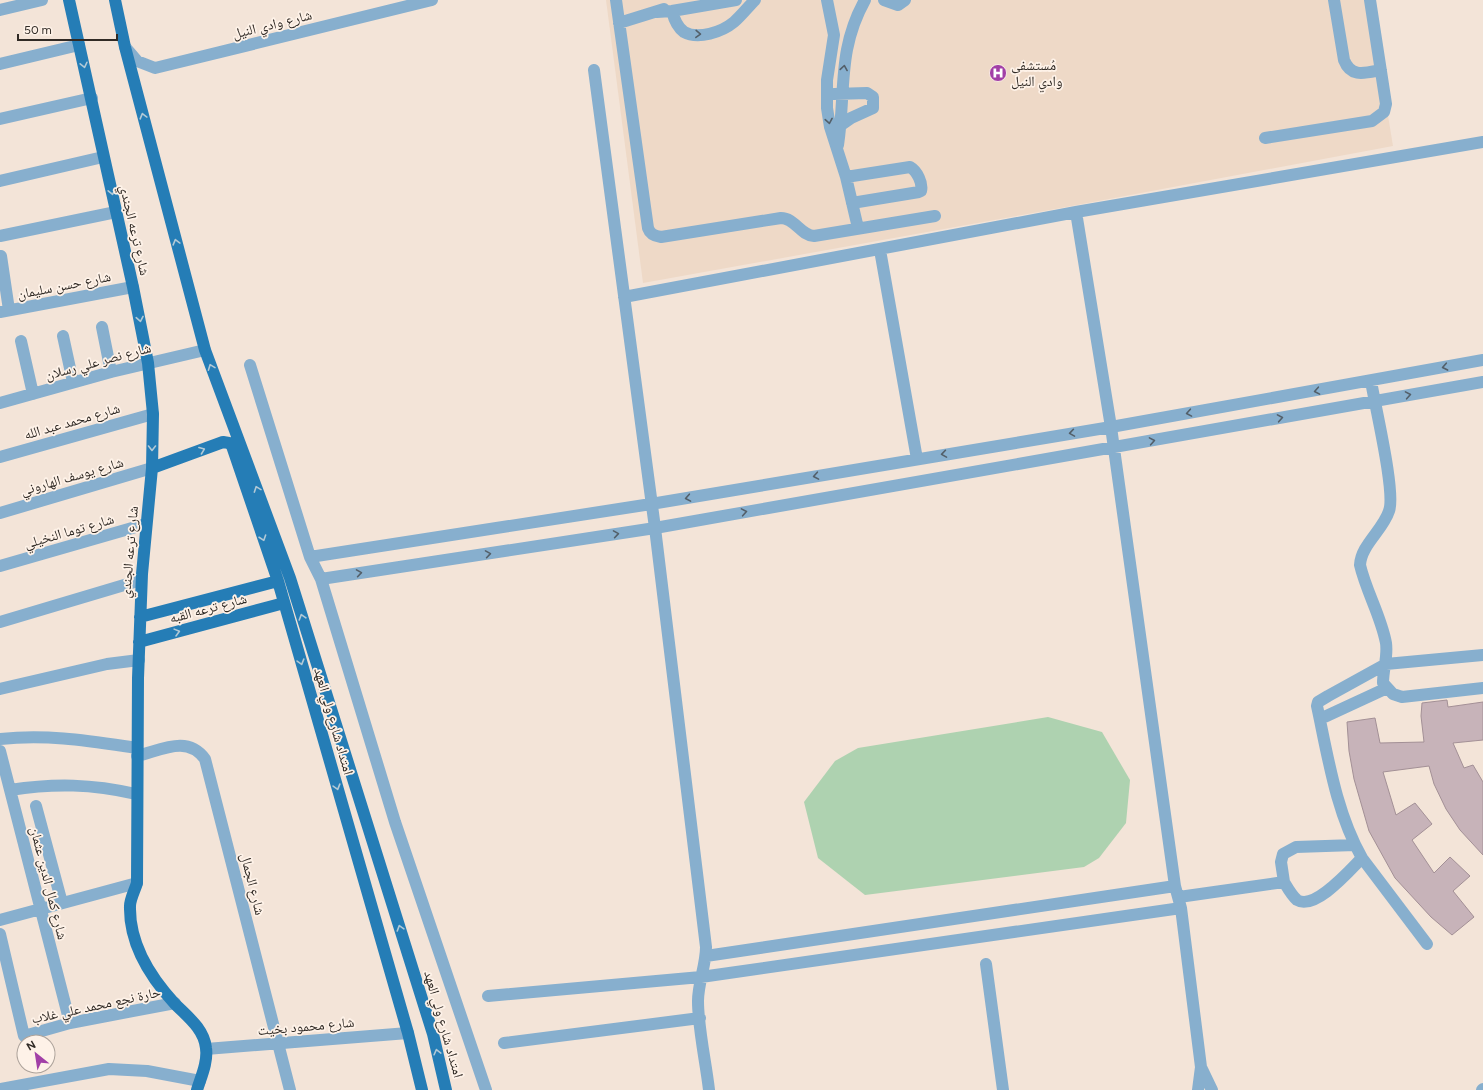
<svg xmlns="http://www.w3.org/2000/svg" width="1483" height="1090" font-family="Figtree,'Noto Naskh Arabic',sans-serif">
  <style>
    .built { fill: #eed9c7 }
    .green { fill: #aed2b0 }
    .building { fill: #c7b3b9; stroke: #a39096 }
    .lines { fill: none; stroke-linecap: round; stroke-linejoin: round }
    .minor { stroke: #87afce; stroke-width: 12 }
    .major { stroke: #257db6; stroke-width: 12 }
    .oneway { stroke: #535f69 }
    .oneway2 { stroke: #b2c9d6 }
    .labels { text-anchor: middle; stroke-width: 3.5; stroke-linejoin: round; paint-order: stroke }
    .street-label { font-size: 14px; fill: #302a25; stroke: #fef2e8 }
    .poi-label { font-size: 14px; fill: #302a25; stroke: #fef2e8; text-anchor: start }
  </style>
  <rect width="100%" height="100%" fill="#f3e4d8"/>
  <path class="built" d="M606 0H1369L1393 146 1061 208 643 283Z"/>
  <path class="green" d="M1048 717 1102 732 1130 780 1126 823 1099 858 1084 867 865 895 818 858 804 802 835 761 858 748Z"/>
  <path class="building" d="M1447 700 1448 707 1483 702V740L1453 743 1464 768 1473 765 1483 782V855L1460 830 1446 809 1434 784 1429 766 1383 772 1396 815 1415 803 1432 824 1412 840 1434 873 1450 857 1470 876 1453 891 1474 917 1452 935 1431 917 1395 878 1369 831 1354 779 1349 751 1347 722 1375 718 1380 743 1424 742 1421 716 1422 703Z"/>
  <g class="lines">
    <path class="minor" d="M616 0 648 228C650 234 654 236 661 237L781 218C795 218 800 235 814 236L935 216
      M827 0 834 35 827 80V108L830 127 846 177 858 228
      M884 0 898 5 905 0
      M1334 0 1344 60C1351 78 1365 73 1381 70
      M0 10 42 0
      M672 11C674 19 677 27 684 32 698 40 722 32 734 22 741 16 748 7 755 0
      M657 12 672 11 736 0
      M619 23 664 9
      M125 47 137 61 155 68 432 0
      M0 64 79 45
      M594 70 655 528 706 947C706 965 698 983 698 1001 698 1028 706 1063 709 1090
      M834 94 867 93 873 97V108L851 118 841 125
      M0 119 92 98
      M1265 138 1372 121 1384 112 1386 104 1370 0
      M838 145C846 92 837 50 865 0
      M846 177 910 167C917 171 923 183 921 191L919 192 852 203
      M0 181 103 157
      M1076 212 1111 427 1175 886 1181 908 1201 1067 1212 1090
      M0 236 116 212
      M880 250 917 459
      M1 256 9 310
      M624 297 1076 212 1483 142
      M0 312 133 287
      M102 327 111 372
      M63 336 73 382
      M21 341 33 394
      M250 365 310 557 321 579 395 822 486 1090
      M1371 381C1375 406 1396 493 1389 511 1383 530 1361 545 1360 565 1366 591 1381 616 1386 643 1388 657 1383 669 1383 683L1393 694 1402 697 1483 688
      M0 403 111 372 205 350
      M0 457 153 414
      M0 513 152 468
      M310 557 651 504 1111 427 1483 360
      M0 566 146 524
      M321 579 655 528 1483 382
      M0 622 141 580
      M0 689 107 664 139 660
      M1320 719 1387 688
      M0 739C49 734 89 741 137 748
      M0 751 70 1023
      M137 756C162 750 187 735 205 759L290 1090
      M10 790C55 783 92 784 136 794
      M36 806 62 903
      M1284 882C1287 887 1292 896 1297 900 1315 911 1350 870 1362 858
      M1179 897 1284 882 1281 862 1283 854 1296 847 1355 845
      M0 920 137 883
      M0 934 24 1036 70 1023 175 1003
      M1427 944 1362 858C1336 812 1328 757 1317 706L1318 702 1328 696 1386 664 1483 655
      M706 956 1175 886
      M986 964 1003 1090
      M488 996 701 977 1181 908
      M504 1043 700 1018
      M206 1049 408 1033
      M0 1089 109 1069 147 1071 200 1081
      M1198 1090 1201 1067
      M1482 1090 1483 1089"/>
    <path class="major" d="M69 0 133 287 148 363 153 414 152 468 142 574 138 678 137 883C135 890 130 899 130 906 129 944 150 977 175 1004 188 1017 204 1029 206 1048 208 1062 201 1077 197 1090
      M115 0 125 47 205 350 290 578 433 1034 446 1090
      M152 468 223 442 229 443 232 446 278 581 408 1033 422 1090
      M140 617 278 581
      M139 642 284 603"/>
  </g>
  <defs><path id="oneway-chevron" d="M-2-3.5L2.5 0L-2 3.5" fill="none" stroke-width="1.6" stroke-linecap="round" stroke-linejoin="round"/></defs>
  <g class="oneway">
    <use href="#oneway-chevron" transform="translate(698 34) rotate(2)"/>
    <use href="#oneway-chevron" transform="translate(844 68) rotate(-81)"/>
    <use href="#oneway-chevron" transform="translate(829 121) rotate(80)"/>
    <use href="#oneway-chevron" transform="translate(1445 367) rotate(169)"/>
    <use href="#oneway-chevron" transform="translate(1317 391) rotate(170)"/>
    <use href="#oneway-chevron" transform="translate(1408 395) rotate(-10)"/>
    <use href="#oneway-chevron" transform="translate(1189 413) rotate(170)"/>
    <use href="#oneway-chevron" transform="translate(1280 418) rotate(-10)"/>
    <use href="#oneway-chevron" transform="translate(1072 433) rotate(171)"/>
    <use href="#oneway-chevron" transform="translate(1152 441) rotate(-10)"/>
    <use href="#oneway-chevron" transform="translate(944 454) rotate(171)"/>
    <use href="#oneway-chevron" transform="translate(816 476) rotate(170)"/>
    <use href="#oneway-chevron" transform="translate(688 498) rotate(170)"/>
    <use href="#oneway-chevron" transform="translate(744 512) rotate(-10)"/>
    <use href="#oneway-chevron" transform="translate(616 534) rotate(-9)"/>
    <use href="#oneway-chevron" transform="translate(488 554) rotate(-9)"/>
    <use href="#oneway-chevron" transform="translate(359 573) rotate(-9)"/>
  </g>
  <g class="oneway2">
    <use href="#oneway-chevron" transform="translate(84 65) rotate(77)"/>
    <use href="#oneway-chevron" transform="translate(143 116) rotate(-105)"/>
    <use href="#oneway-chevron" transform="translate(112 192) rotate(77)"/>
    <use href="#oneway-chevron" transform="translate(176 242) rotate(-105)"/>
    <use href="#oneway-chevron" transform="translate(140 319) rotate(79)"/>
    <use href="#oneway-chevron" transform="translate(211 367) rotate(-111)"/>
    <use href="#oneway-chevron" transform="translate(152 448) rotate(90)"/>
    <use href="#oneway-chevron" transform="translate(202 450) rotate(-21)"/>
    <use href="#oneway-chevron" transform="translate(257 489) rotate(-110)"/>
    <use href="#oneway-chevron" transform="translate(263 538) rotate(71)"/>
    <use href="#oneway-chevron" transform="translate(302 617) rotate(-107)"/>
    <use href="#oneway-chevron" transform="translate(177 632) rotate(-15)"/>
    <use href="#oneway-chevron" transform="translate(301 662) rotate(74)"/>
    <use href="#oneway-chevron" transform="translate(337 787) rotate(74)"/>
    <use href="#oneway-chevron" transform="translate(400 928) rotate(-107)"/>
    <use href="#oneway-chevron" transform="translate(437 1052) rotate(-104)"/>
  </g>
  <defs>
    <g id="hospital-disc" transform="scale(0.9)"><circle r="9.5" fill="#a240a7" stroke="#fef2e8"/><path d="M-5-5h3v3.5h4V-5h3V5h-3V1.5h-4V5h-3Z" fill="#fff"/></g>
  </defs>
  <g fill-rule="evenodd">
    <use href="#hospital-disc" x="998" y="73"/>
  </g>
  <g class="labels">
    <g class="street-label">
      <text transform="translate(272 24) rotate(-14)" y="5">شارع وادي النيل</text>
      <text transform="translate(135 230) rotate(77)" y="5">شارع ترعه الجندي</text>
      <text transform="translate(64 285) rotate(-11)" y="5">شارع حسن سليمان</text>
      <text transform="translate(98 361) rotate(-15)" y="5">شارع نصر علي رسلان</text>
      <text transform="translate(72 421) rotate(-16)" y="5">شارع محمد عبد الله</text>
      <text transform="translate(72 476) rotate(-16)" y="5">شارع يوسف الهاروني</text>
      <text transform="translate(69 531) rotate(-16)" y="5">شارع توما النخيلي</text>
      <text transform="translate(129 552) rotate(-85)" y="5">شارع ترعه الجندي</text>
      <text transform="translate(208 608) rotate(-15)" y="5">شارع ترعه القبه</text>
      <text transform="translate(334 721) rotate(74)" y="5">امتداد شارع ولي العهد</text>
      <text transform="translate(49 883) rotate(76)" y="5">شارع كمال الدين عثمان</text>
      <text transform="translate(253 884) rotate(76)" y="5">شارع الجمال</text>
      <text transform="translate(96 1005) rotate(-12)" y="5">حارة نجع محمد علي غلاب</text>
      <text transform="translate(444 1024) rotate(74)" y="5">امتداد شارع ولي العهد</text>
      <text transform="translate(306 1026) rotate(-5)" y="5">شارع محمود بخيت</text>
    </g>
    <g class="poi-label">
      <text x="1011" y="70">مُستشفى<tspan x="1011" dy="16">وادي النيل</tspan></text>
    </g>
  </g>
  <g transform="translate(36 1054) rotate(330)"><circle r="19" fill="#fef2e8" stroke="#aca29a"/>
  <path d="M0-3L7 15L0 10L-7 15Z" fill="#a240a7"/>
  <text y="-6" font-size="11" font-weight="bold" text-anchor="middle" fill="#302a25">N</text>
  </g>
  <path d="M18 34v6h99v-6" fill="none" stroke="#302a25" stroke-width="2"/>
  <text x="24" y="34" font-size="12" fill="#302a25" stroke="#fef2e8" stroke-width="3" paint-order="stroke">50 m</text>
</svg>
